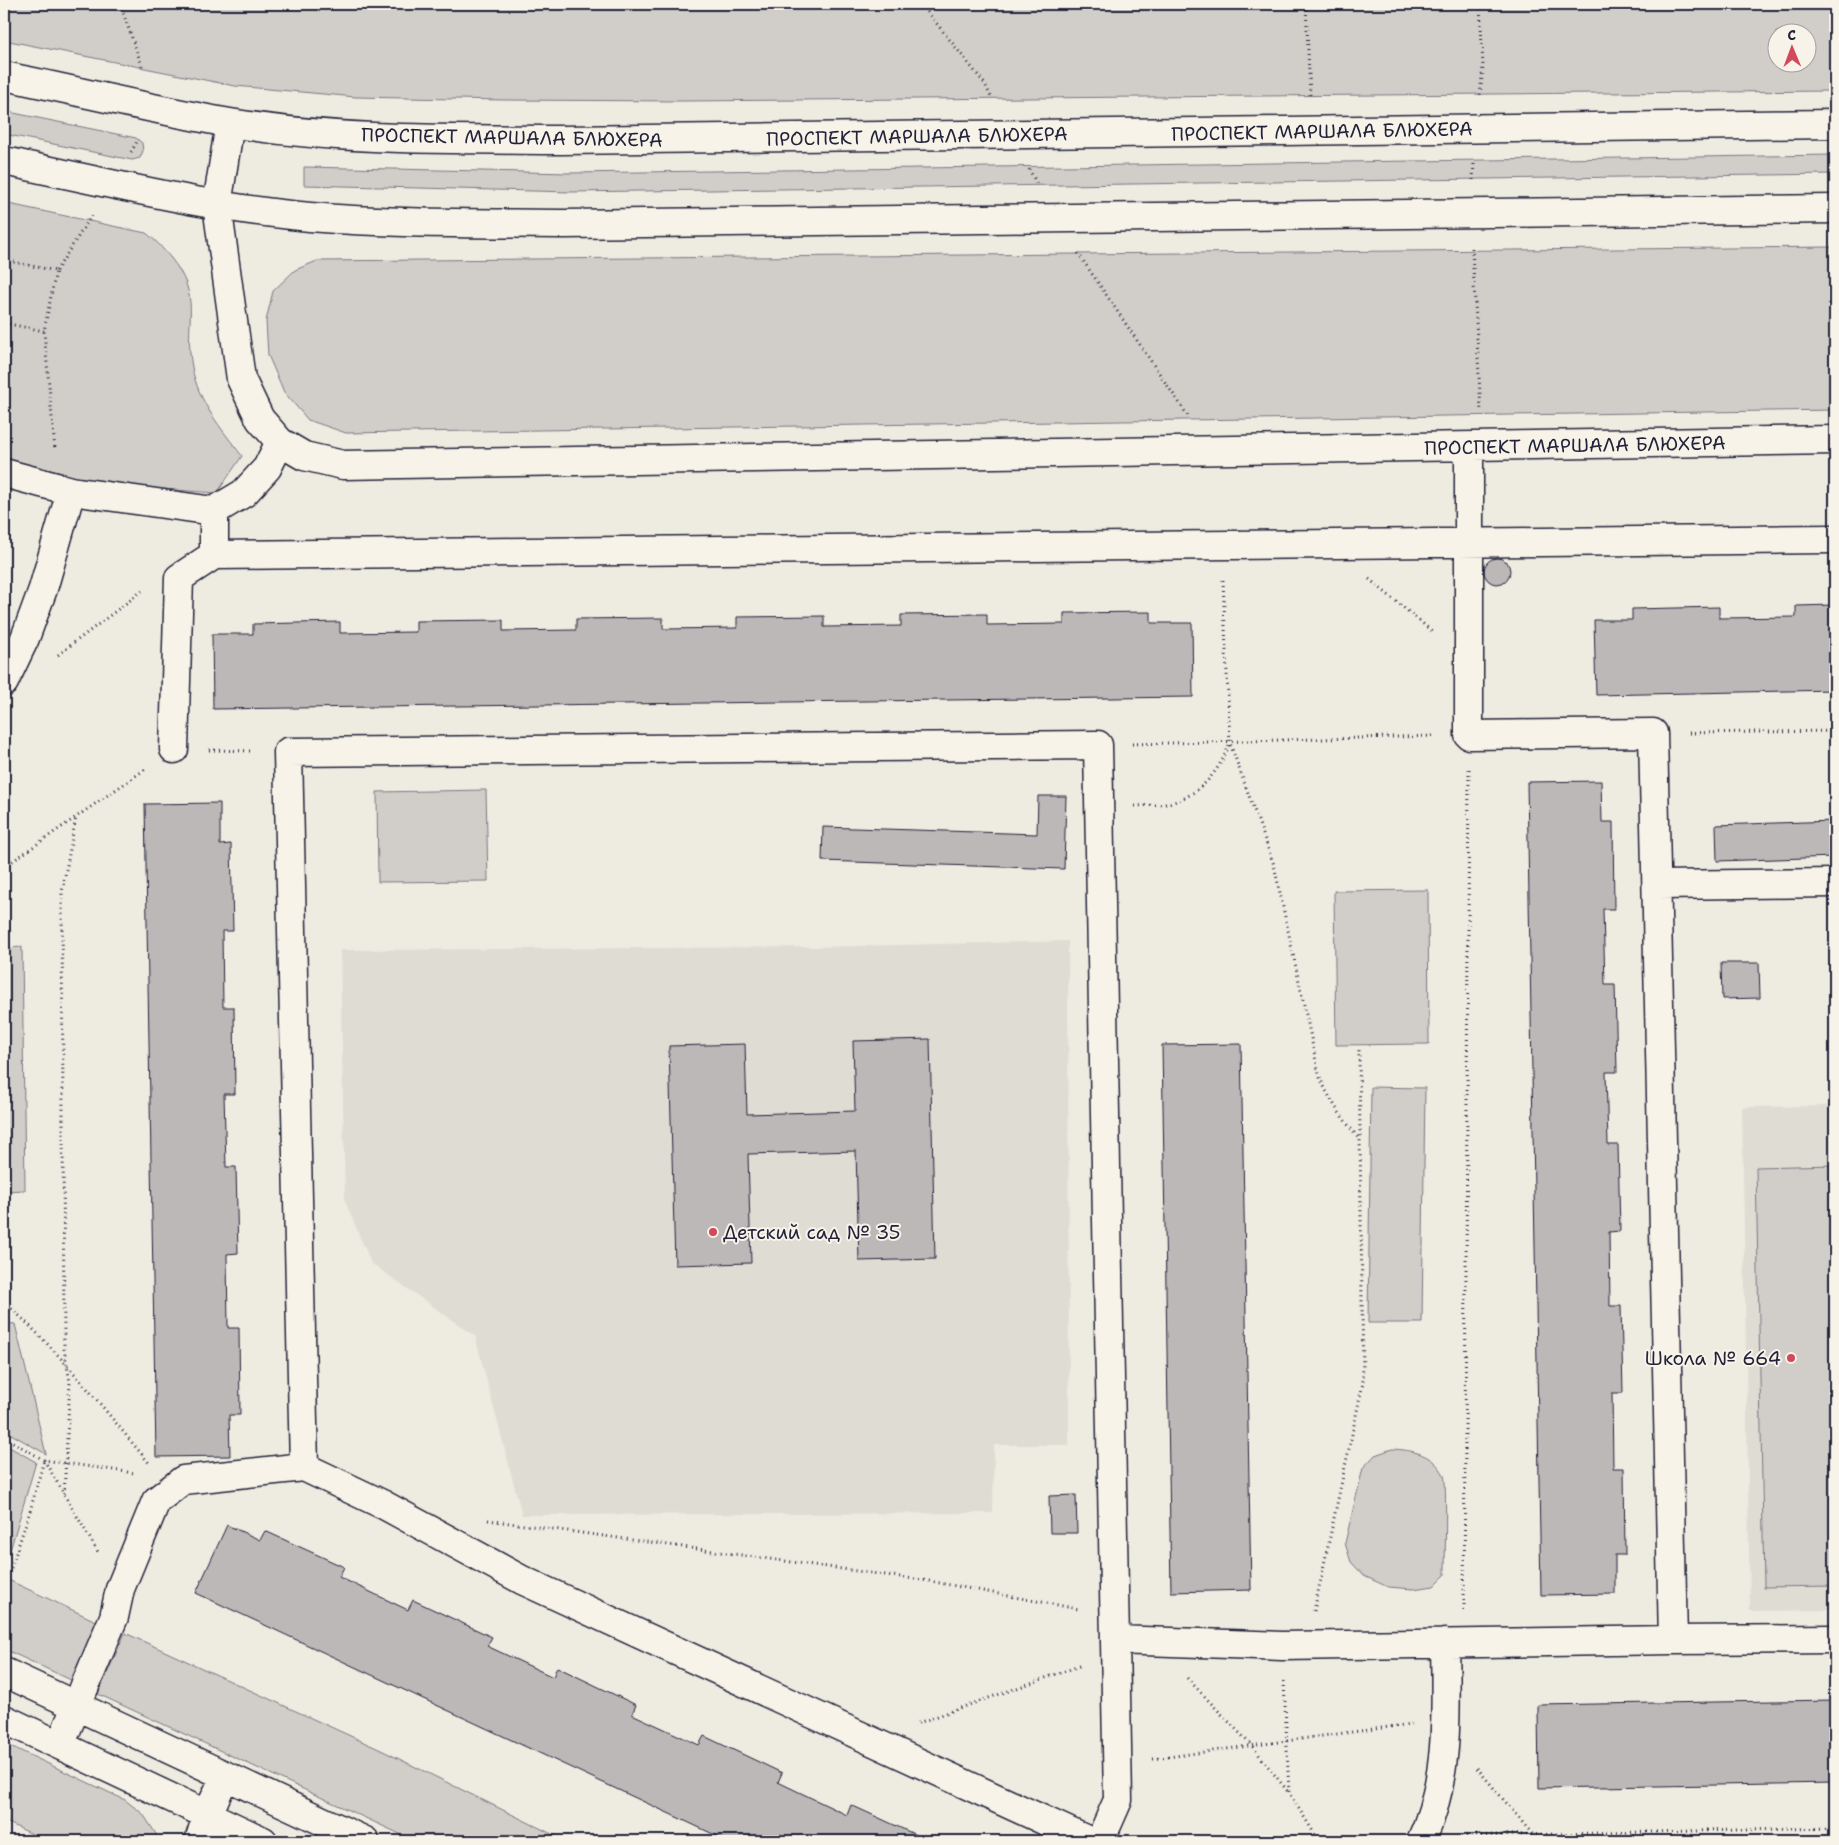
<svg xmlns="http://www.w3.org/2000/svg" width="1839" height="1845" font-family="'Shantell Sans',sans-serif">
  <style>
    .built { fill: #dfdcd4 }
    .green { fill: #d1cdc9; stroke: #7a7882; fill-rule: evenodd }
    .building { fill: #bbb8b7; stroke: #22223b }
    .lines { fill: none; stroke-linecap: round; stroke-linejoin: round }
    .minor-casing { stroke: #22223b; stroke-width: 31 }
    .major-casing { stroke: #22223b; stroke-width: 31 }
    .path { stroke: #22223b; stroke-width: 3; stroke-dasharray: 1 4; stroke-linecap: butt }
    .minor { stroke: #f7f3e8; stroke-width: 28 }
    .major { stroke: #f7f3e8; stroke-width: 28 }
    .poi-dot { fill: #d1495b; stroke: #f7f3e8; stroke-width: 2 }
    .labels { text-anchor: middle; stroke-width: 4; stroke-linejoin: round; paint-order: stroke }
    .street-label { font-size: 19px; fill: #22223b; stroke: #f7f3e8 }
    .poi-label { font-size: 19px; fill: #22223b; stroke: #f7f3e8; text-anchor: start }
  </style>
  <rect width="100%" height="100%" fill="#eeebe1"/>
  <filter id="ink" filterUnits="userSpaceOnUse"><feTurbulence type="fractalNoise" baseFrequency=".02" numOctaves="2"/><feDisplacementMap in="SourceGraphic" scale="10" xChannelSelector="R" yChannelSelector="G"/><feConvolveMatrix kernelMatrix="1 2 1 2 8 2 1 2 1" color-interpolation-filters="sRGB"/></filter>
  <g filter="url(#ink)">
    <path class="built" d="M1068 941 1069 1445H994L993 1513 522 1515 475 1336 371 1263 345 1201 340 950 816 947Z
      M1835 1106V1610L1750 1611 1742 1107Z"/>
    <path class="green" d="M4 4H1835V91L685 101 504 100 356 97 235 86 4 40ZM1776 32H1806V62H1776Z
      M4 111 136 138 142 143 143 151 140 158 132 160 4 134Z
      M1835 155V174L571 192 304 185V167L570 173Z
      M4 203 146 233C156 240 162 248 170 257 204 298 183 321 192 367 198 402 221 428 242 456L217 493 107 485 4 458Z
      M1835 247V410L346 433 308 420 284 392 268 355 266 321 273 291 295 270 317 261Z
      M486 790 488 881 378 882 377 792Z
      M1428 890 1429 1044 1336 1045 1334 891Z
      M22 947 25 1190 4 1191V948Z
      M1371 1087 1425 1088 1422 1323H1368Z
      M1835 1165V1586L1764 1587 1756 1167Z
      M4 1323 15 1324 46 1454 4 1430Z
      M4 1444 36 1462 9 1554 4 1551Z
      M1392 1449C1413 1450 1433 1454 1444 1475 1447 1482 1445 1561 1445 1575L1434 1586 1413 1589 1388 1587 1364 1576 1351 1562 1345 1543 1363 1468 1375 1455Z
      M4 1578 98 1622 71 1680 4 1649Z
      M125 1633 381 1750 566 1841H415L98 1694Z
      M4 1743 125 1800 143 1814 156 1834 157 1841H47L4 1821Z"/>
    <path class="building" d="M1484 571a13 13 0 1 1 26 0a13 13 0 1 1-26 0Z
      M1835 605V690L1596 695 1594 620H1632V609L1719 607V618L1796 617V606Z
      M1151 612V623H1192L1193 697 213 709 212 634H253V624L340 622V633L416 632V621L503 620V631L576 630V619L663 618V629L737 628V617L824 616V627L901 626V615L987 614V625L1064 624V613Z
      M1601 781 1602 822H1613L1614 909H1603L1605 985H1615L1617 1072H1606L1608 1145H1618L1620 1231 1609 1232 1610 1306H1621L1623 1393H1612L1613 1468H1624L1625 1555H1615V1594L1541 1595 1527 782Z
      M1038 796H1066L1064 869 822 861 823 827 1037 834Z
      M220 803V845L231 844 233 931H222L223 1007H234L235 1094H224L226 1167H236L238 1253 227 1254 228 1328H239L240 1415H229L230 1456 156 1457 145 804Z
      M1835 821V857L1717 861 1716 825Z
      M1721 963H1759L1760 998 1722 999Z
      M930 1039 935 1259 859 1261 856 1151 748 1154 751 1263 675 1265 669 1046 745 1044 747 1114 855 1111 853 1041Z
      M1241 1044 1251 1590 1171 1592 1162 1045Z
      M1076 1495 1077 1533H1050L1049 1496Z
      M227 1525 260 1540 265 1531 344 1567 339 1577 408 1610 413 1600 492 1637 487 1646 553 1677 557 1667 636 1705 632 1714 699 1745 704 1736 782 1773 778 1782 847 1815 851 1805 929 1841H728L196 1593Z
      M1835 1700V1783L1539 1788 1538 1705Z"/>
    <g class="lines">
      <g class="minor-casing">
        <path id="minor" d="M217 205 241 379 260 419 280 442 304 456 343 465 1835 440
          M4 473 71 491 214 511 244 493 267 468 280 442
          M214 511V555L1835 539
          M4 682 25 638 43 589 71 491
          M174 749 179 578 214 555
          M1658 885 1835 883
          M304 1467 384 1505 522 1580 1089 1841
          M1115 1640 1282 1646 1673 1640 1653 733 1469 735V448
          M1673 1640 1835 1639
          M4 1672 365 1841
          M4 1719 263 1841
          M60 1745 114 1617 120 1589 156 1501 183 1480 304 1467 288 752 1098 745 1118 1800 1100 1841
          M199 1841 207 1816 225 1776
          M1421 1841C1450 1779 1446 1710 1445 1643"/>
      </g>
      <g class="major-casing">
        <path id="major" d="M4 76C79 91 154 110 230 123 339 141 451 139 562 140L1835 124
          M4 161C105 182 207 208 310 217 394 224 480 223 564 224L1835 209
          M217 205 230 123"/>
      </g>
      <path class="path" d="M120 4 143 69
        M921 4 985 84 992 99
        M1306 4 1310 96
        M1480 4 1483 67 1480 95
        M131 152 138 140
        M1029 169 1037 184
        M1473 180 1474 163
        M1472 248 1481 412
        M1078 253 1188 416
        M4 260 56 271 44 331 55 450
        M56 271 92 215
        M4 323 44 331
        M1369 579 1433 632
        M1223 580 1230 743 1274 865 1319 1075C1329 1100 1343 1119 1360 1140
        M58 655 142 591
        M1689 733 1835 731
        M1132 744 1433 736
        M209 750 253 751
        M1135 806C1146 805 1159 806 1170 803 1201 795 1219 771 1230 743
        M4 867 147 768
        M4 1302C58 1349 103 1408 149 1463
        M4 1437 44 1460 134 1473
        M44 1460 98 1552
        M64 1494 70 1382 64 1349 62 892 76 817
        M488 1520 929 1581 1079 1609
        M11 1568 30 1511 44 1460
        M1464 1610 1469 768
        M1314 1611 1363 1383 1359 1050
        M1187 1678 1252 1746 1289 1793
        M1284 1681 1289 1793 1319 1841
        M918 1723 1082 1665
        M1153 1759 1411 1724
        M1477 1768 1534 1836
        M1461 1836 1835 1828"/>
      <use href="#minor" class="minor"/>
      <use href="#major" class="major"/>
    </g>
  </g>
  <g class="poi-dot">
    <circle cx="713" cy="1232" r="5"/>
    <circle cx="1791" cy="1358" r="5"/>
  </g>
  <g class="labels">
    <g class="street-label">
      <text transform="translate(1322 131) rotate(-1)" y="7">ПРОСПЕКТ МАРШАЛА БЛЮХЕРА</text>
      <text transform="translate(917 136) rotate(-1)" y="7">ПРОСПЕКТ МАРШАЛА БЛЮХЕРА</text>
      <text transform="translate(512 137) rotate(1)" y="7">ПРОСПЕКТ МАРШАЛА БЛЮХЕРА</text>
      <text transform="translate(1575 445) rotate(-1)" y="7">ПРОСПЕКТ МАРШАЛА БЛЮХЕРА</text>
    </g>
    <g class="poi-label">
      <text x="723" y="1239">Детский сад № 35</text>
      <text x="1781" y="1365" text-anchor="end">Школа № 664</text>
    </g>
  </g>
  <rect width="1839" height="1845" fill="none" stroke="#f7f3e8" stroke-width="20"/>
  <rect x="10" y="10" width="1819" height="1825" fill="none" stroke="#22223b" stroke-width="2" filter="url(#ink)"/>
  <g transform="translate(1792 48) rotate(359)"><circle r="24" fill="#f7f3e8" stroke="#a29fa3"/>
  <path d="M0-4L9 19L0 12L-9 19Z" fill="#d1495b"/>
  <text y="-8" font-size="14" font-weight="bold" text-anchor="middle" fill="#22223b">С</text>
  </g>
</svg>
